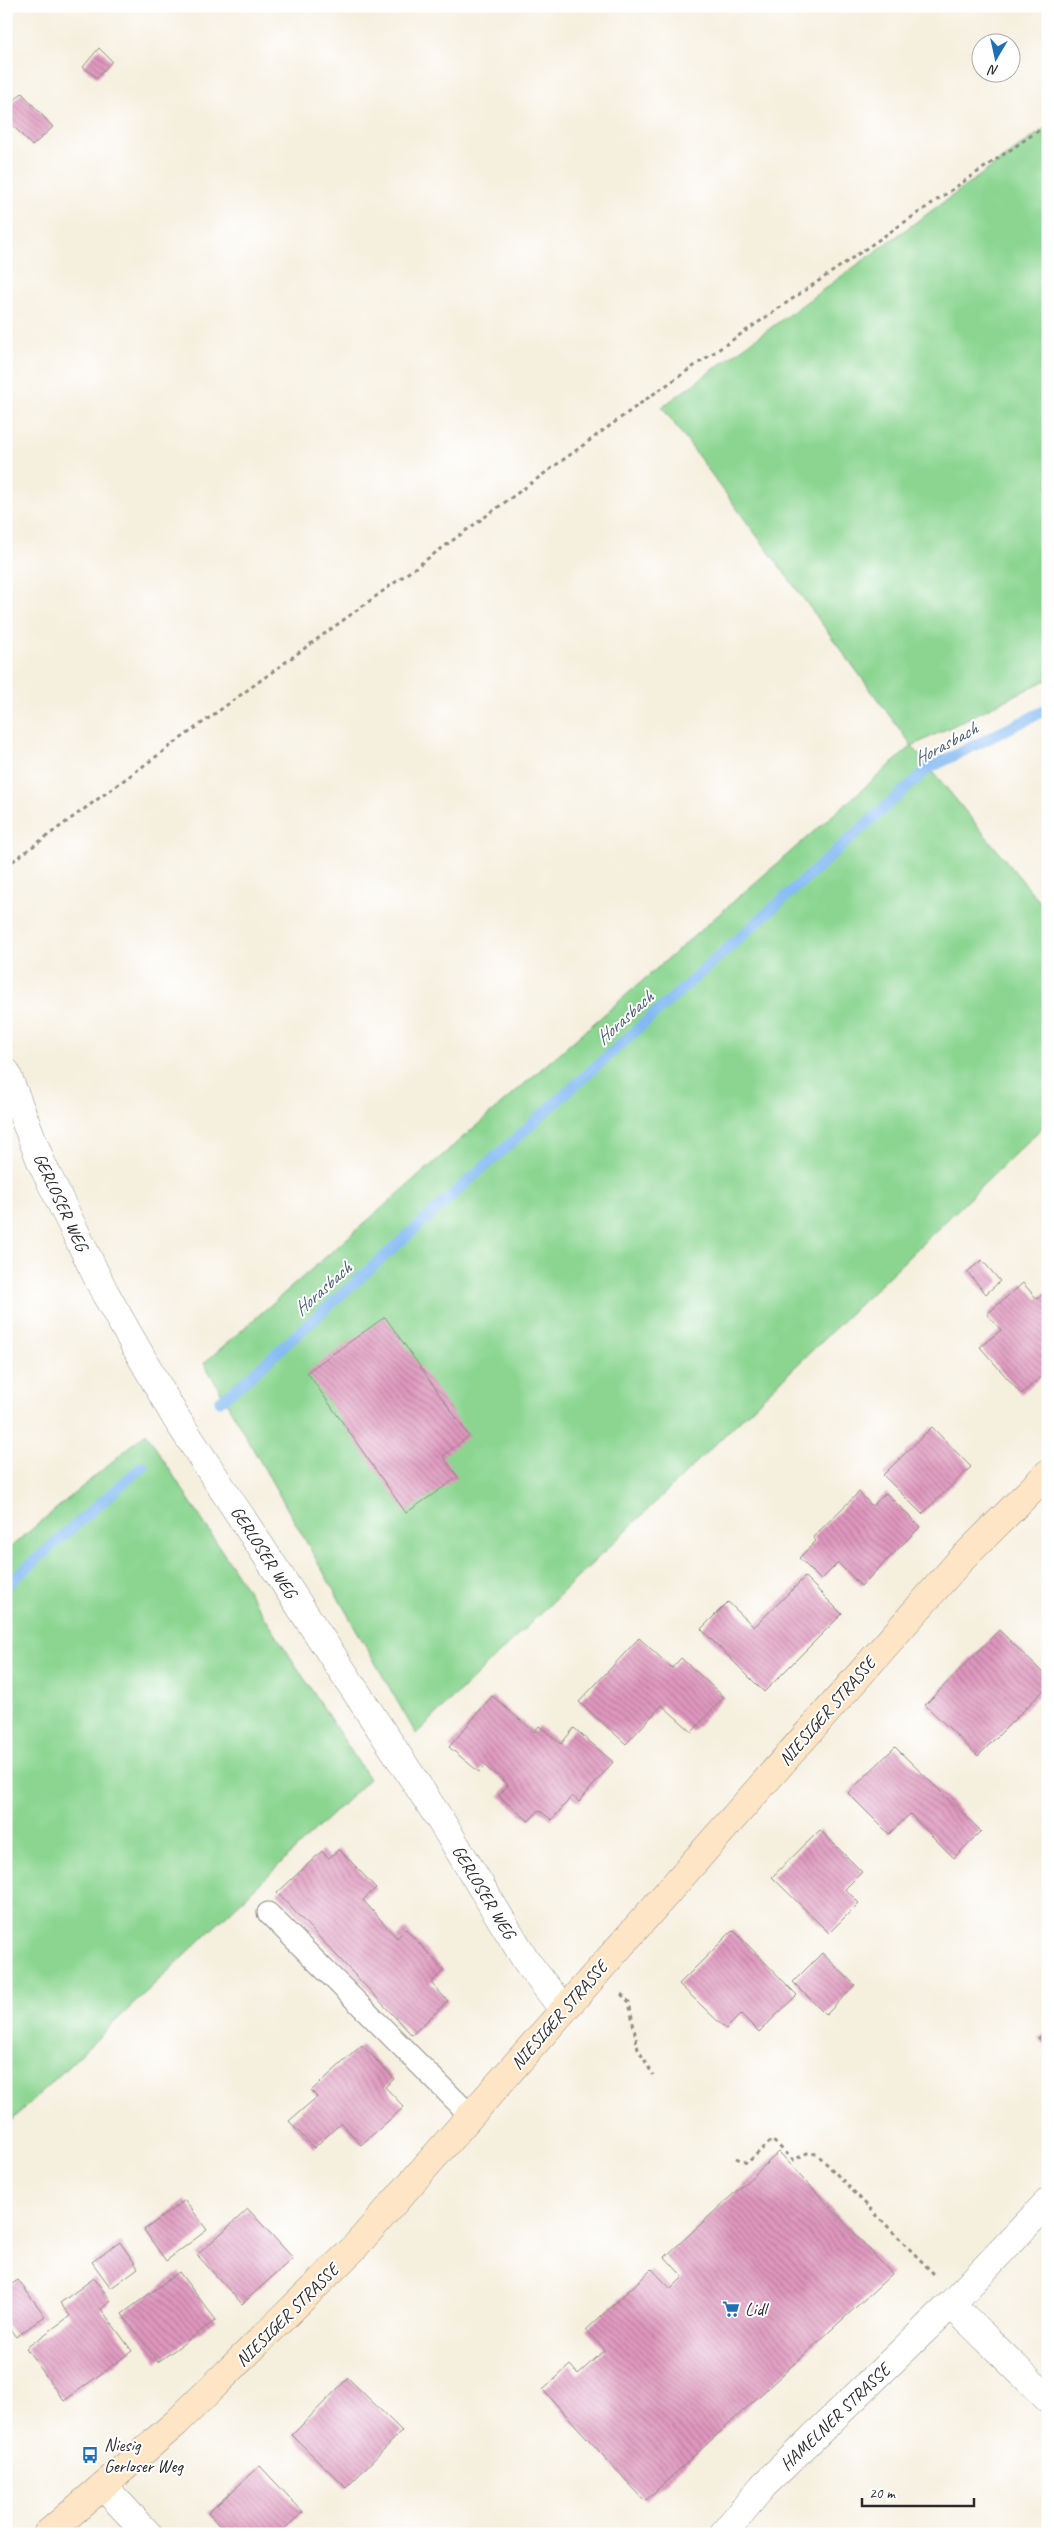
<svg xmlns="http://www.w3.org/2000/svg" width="1054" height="2540" font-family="Caveat,sans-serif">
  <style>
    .green { fill: #8bd591; stroke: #5b805e }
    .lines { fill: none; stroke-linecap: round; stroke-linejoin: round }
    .stream { stroke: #83b9f2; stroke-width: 11 }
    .building { fill: url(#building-back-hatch) }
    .service-casing { stroke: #908d84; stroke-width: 23 }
    .minor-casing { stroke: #908d84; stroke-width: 29 }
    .tertiary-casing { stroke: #908d84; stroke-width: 29 }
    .secondary-casing { stroke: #908d84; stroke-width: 29 }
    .path { stroke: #908d84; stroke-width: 3; stroke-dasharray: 4 4; stroke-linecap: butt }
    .service { stroke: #fff; stroke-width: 21 }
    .minor { stroke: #fff; stroke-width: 28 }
    .tertiary { stroke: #fff; stroke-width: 28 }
    .secondary { stroke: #fde5c5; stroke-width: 28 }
    .labels { text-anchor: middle; stroke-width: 4; stroke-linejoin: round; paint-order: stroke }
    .street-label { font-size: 18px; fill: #2b2b2b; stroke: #fff }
    .poi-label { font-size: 18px; fill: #2b2b2b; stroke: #fff; text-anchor: start }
    .water-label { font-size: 19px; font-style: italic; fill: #4a5d71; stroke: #fff }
  </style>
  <defs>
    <pattern id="building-back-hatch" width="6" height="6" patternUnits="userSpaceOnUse" patternTransform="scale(1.25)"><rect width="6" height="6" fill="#df97be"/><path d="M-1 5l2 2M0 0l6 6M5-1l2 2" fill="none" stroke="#b57b9b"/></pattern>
  </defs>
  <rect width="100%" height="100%" fill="#fff"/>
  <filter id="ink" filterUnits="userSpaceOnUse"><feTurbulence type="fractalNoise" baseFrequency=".02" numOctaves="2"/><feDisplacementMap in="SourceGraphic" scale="10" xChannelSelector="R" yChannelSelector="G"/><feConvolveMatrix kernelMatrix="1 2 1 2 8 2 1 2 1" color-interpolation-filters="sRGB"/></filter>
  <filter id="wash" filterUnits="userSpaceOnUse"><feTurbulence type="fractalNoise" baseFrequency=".0096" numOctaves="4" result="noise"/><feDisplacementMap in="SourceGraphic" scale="20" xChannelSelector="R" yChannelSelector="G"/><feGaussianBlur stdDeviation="1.12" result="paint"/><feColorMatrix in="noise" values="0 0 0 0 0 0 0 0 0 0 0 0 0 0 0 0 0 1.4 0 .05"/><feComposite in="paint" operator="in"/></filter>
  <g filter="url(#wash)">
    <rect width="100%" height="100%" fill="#f5efde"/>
    <path class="green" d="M1048 126V679L912 746 1048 912V1122L416 1734 204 1363 912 746 662 407Z
      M146 1433 369 1779 6 2126V1551Z"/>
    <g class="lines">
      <path class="stream" d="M220 1401 244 1382 929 768 1048 709
        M6 1586 143 1466"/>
    </g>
    <g id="blocks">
      <path class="building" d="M99 48 112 61 97 78 83 67Z
        M22 93 53 127 32 146 6 118V108Z
        M982 1260 1000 1281 986 1294 967 1272Z
        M1023 1283 1037 1299 1048 1290V1371L1021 1394 980 1347 1001 1330 987 1314Z
        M385 1317 469 1436 443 1456 458 1477 406 1513 307 1372Z
        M932 1427 971 1467 922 1514 883 1475Z
        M859 1492 872 1506 886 1493 920 1527 861 1586 838 1563 821 1580 799 1558 816 1541 813 1537Z
        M805 1577 842 1614 764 1692 701 1629 728 1602 754 1627Z
        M999 1630 1048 1678V1686L978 1756 925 1705Z
        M639 1638 672 1668 681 1658 724 1697 692 1732 662 1705 626 1744 579 1702Z
        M492 1696 534 1732 539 1726 561 1744 574 1728 613 1762 579 1802 572 1796 552 1820 539 1810 529 1821 499 1796 508 1785 485 1766 479 1772 449 1747Z
        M895 1747 981 1831 954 1858 910 1814 889 1834 848 1793Z
        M820 1830 862 1872 845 1889 859 1903 829 1933 772 1877Z
        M339 1849 376 1888 363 1900 397 1938 406 1929 444 1970 431 1983 448 2001 412 2035 277 1893 322 1851 329 1858Z
        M733 1930 797 1995 759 2032 741 2014 726 2029 679 1984Z
        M822 1953 855 1985 826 2015 793 1982Z
        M1048 2030V2049L1038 2038Z
        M362 2045 394 2079 385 2087 404 2107 361 2145 341 2123 314 2148 289 2121 317 2097 311 2091Z
        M779 2152 892 2274 645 2501 543 2390 570 2365 578 2374 605 2350 586 2330 652 2269 671 2289 683 2277 665 2257Z
        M185 2200 207 2230 166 2261 144 2230Z
        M248 2209 293 2258 242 2304 197 2255Z
        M120 2242 138 2268 111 2288 92 2262Z
        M179 2272 216 2320 158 2362 122 2314Z
        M94 2278 111 2301 101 2309 132 2351 64 2401 26 2348 70 2316 60 2303Z
        M18 2280 45 2316 16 2337 6 2324V2288Z
        M348 2378 402 2431 346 2488 292 2435Z
        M260 2466 303 2512 279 2534H227L208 2513Z"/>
    </g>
  </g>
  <g filter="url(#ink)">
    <use href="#blocks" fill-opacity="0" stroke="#908d84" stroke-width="1"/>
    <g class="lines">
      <g class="service-casing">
        <path id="service" d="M268 1913 471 2116"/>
      </g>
      <g class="minor-casing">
        <path id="minor" d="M951 2304 1048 2399
          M103 2486 148 2534
          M723 2534 763 2486 951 2304 1048 2202"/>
      </g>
      <g class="tertiary-casing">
        <path id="tertiary" d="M6 1072 42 1164 105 1293 176 1418 441 1821 527 1962 563 2009"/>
      </g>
      <g class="secondary-casing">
        <path id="secondary" d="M47 2534 176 2423 353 2249 958 1563 1048 1473"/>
      </g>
      <path class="path" d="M6 866 652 395 1048 124
        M621 1994 629 2002 638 2049 653 2075
        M736 2158 747 2163 772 2140 794 2160 807 2153 817 2154 934 2274"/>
      <use href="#service" class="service"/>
      <use href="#minor" class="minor"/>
      <use href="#tertiary" class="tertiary"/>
      <use href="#secondary" class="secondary"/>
    </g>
  </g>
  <defs>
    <g id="supermarket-bare" transform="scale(1.35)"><path d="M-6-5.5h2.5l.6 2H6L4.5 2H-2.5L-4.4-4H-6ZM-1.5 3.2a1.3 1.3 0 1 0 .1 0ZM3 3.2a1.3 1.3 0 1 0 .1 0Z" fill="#1f6fb2" stroke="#fff" stroke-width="2.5" paint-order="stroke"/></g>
    <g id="bus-bare" transform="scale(1.35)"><path d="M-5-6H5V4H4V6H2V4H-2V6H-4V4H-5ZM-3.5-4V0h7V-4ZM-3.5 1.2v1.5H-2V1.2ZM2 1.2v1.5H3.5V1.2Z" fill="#1f6fb2" stroke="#fff" stroke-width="2.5" paint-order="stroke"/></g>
  </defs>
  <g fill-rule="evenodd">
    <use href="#supermarket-bare" x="731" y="2309"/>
    <use href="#bus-bare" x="90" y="2455"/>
  </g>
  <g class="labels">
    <g class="street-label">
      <text transform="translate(61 1202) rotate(65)" y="6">GERLOSER WEG</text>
      <text transform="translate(264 1552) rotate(57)" y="6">GERLOSER WEG</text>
      <text transform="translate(827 1711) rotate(-49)" y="6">NIESIGER STRASSE</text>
      <text transform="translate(484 1892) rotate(59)" y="6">GERLOSER WEG</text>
      <text transform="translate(559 2015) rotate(-49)" y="6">NIESIGER STRASSE</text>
      <text transform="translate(287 2315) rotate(-45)" y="6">NIESIGER STRASSE</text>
      <text transform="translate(835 2417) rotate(-44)" y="6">HAMELNER STRASSE</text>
    </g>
    <g class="poi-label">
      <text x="745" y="2315">Lidl</text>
      <text x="104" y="2451">Niesig<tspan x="104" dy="21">Gerloser Weg</tspan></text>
    </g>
    <g class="water-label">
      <text transform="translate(945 743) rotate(-29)" y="7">Horasbach</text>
      <text transform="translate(624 1017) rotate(-42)" y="7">Horasbach</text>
      <text transform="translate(322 1288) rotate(-42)" y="7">Horasbach</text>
    </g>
  </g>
  <rect width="1054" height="2540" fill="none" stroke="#fff" stroke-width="25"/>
  <g transform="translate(996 58) rotate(189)"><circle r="24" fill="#ffffff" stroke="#aaaaaa"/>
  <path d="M0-4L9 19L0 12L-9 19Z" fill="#1f6fb2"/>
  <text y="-8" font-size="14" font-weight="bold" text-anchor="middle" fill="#2b2b2b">N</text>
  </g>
  <path d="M862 2498v8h112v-8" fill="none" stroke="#2b2b2b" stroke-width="2.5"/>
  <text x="869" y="2498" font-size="15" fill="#2b2b2b" stroke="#ffffff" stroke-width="4" paint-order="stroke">20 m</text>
</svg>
